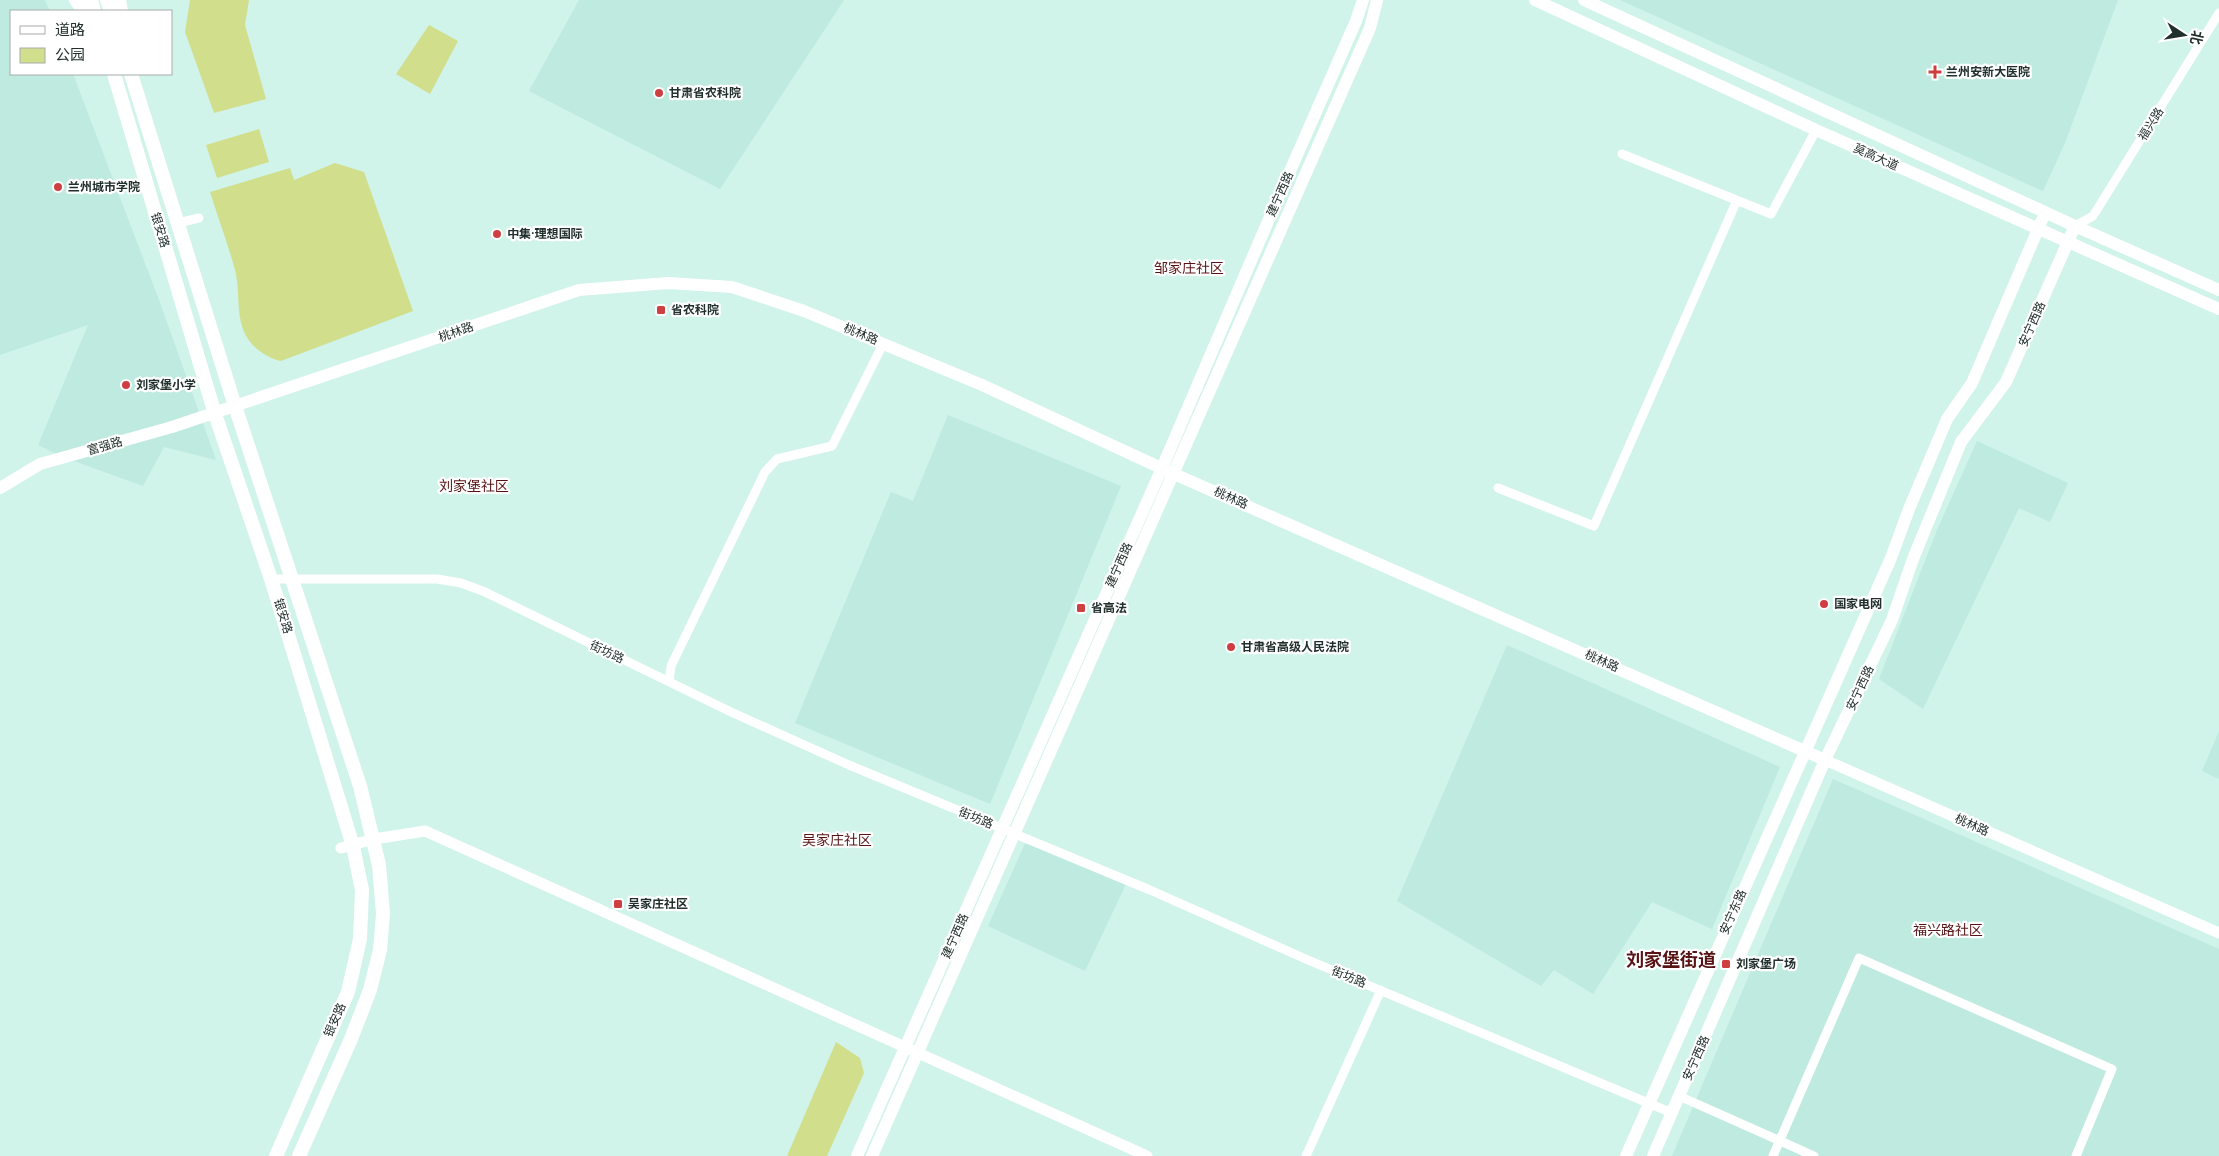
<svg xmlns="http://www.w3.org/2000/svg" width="2219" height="1156" font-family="Roboto,'Noto Sans SC',sans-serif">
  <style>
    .built { fill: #beeadf }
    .green { fill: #d1df8d }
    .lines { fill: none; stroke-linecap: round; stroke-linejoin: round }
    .minor { stroke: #fff; stroke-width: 9 }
    .tertiary { stroke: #fff; stroke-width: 11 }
    .secondary { stroke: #fff; stroke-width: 12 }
    .primary { stroke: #fff; stroke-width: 14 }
    .poi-dot { fill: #ce3f41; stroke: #fff; stroke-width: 2 }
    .labels { text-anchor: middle; stroke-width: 4.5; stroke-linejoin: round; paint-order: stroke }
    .poi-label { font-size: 12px; font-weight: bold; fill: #22302d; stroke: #fff; text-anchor: start }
    .street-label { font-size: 12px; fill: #22302d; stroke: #fff }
    .neighbourhood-label { font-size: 14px; fill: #581315; stroke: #fff }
    .district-label { font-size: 18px; font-weight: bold; fill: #581315; stroke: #fff }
  </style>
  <rect width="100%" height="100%" fill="#d0f3ea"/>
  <path class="built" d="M0 0H45L50 11H11V74H73L159 300 216 460 164 447 143 486 63 457 38 445 88 325 0 355Z
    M579 0H844L720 189 529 91Z
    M1620 0H2118L2065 143 2043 191Z
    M948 415 1121 486 990 804 795 723 891 492 913 501Z
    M1977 441 2068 483 2050 522 2019 508 1923 709 1879 679 1937 530Z
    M1507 645 1780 767 1712 929 1652 902 1593 994 1554 970 1541 986 1397 901Z
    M2219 731V779L2202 771Z
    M1833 779 2219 949V1156H1672Z
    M1027 839 1126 884 1085 971 988 926Z"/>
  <path class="green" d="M190 0H249L245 25 266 99 214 113 185 32Z
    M429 25 458 41 430 94 396 74Z
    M259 129 269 162 217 178 206 145Z
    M335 163 364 172 413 311 281 361C272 359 265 355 257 349 232 328 242 297 235 270 228 244 218 218 210 192L290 168 294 180Z
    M836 1042 860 1058 864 1073 827 1156H787Z"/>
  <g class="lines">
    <path class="minor" d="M1622 154 1771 214 1816 130
      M178 223 199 218
      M2075 226 2093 216 2219 13
      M1498 488 1594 526 1737 200
      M271 579H437L461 583 485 592 731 712 849 765 1150 890 1308 960 1672 1113
      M669 681 671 666 765 472 777 459 832 446 883 344
      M1679 1096 1814 1156
      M1306 1156 1381 990
      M1773 1156 1859 958 2112 1069 2076 1156"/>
    <path class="tertiary" d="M1825 760 2219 933
      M341 848 374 839 425 831 1147 1156"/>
    <path class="secondary" d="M1535 0 1816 130 2219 309
      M1584 0 2075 226 2219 290
      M0 488 40 464 172 427 579 290 668 283 732 287 804 311 982 385 1174 474 1825 760
      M857 1156 1162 468 1272 212 1356 21 1363 0
      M872 1156 1370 28 1377 0
      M1626 1156 1891 558 1909 509 1947 419 1972 383 2045 213
      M1653 1156 1825 760 1892 620 1913 559 1961 442 2006 382 2075 226"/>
    <path class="primary" d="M76 0 84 11
      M91 0 94 11
      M107 0 111 11
      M119 0 121 11
      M114 74 214 411 271 579 353 846 362 890 360 939 348 992 276 1156
      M131 74 235 406 360 786 379 865 383 914 380 950 370 990 351 1039 299 1156"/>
  </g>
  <g class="poi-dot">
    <path d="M1932.5 64.5h5v5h5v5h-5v5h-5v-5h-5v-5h5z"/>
    <circle cx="659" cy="93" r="5"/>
    <circle cx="58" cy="187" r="5"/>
    <circle cx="497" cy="234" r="5"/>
    <rect x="656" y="305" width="10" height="10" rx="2.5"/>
    <circle cx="126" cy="385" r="5"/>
    <circle cx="1824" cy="604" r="5"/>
    <rect x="1076" y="603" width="10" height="10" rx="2.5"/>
    <circle cx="1231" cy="647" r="5"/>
    <rect x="613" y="899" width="10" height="10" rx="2.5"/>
    <rect x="1721" y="959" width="10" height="10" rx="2.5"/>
  </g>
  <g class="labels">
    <g class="poi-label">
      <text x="1946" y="76">兰州安新大医院</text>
      <text x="669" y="97">甘肃省农科院</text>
      <text x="68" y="191">兰州城市学院</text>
      <text x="507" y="238">中集·理想国际</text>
      <text x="671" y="314">省农科院</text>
      <text x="136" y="389">刘家堡小学</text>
      <text x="1834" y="608">国家电网</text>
      <text x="1091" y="612">省高法</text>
      <text x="1241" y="651">甘肃省高级人民法院</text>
      <text x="628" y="908">吴家庄社区</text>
      <text x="1736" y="968">刘家堡广场</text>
    </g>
    <g class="street-label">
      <text transform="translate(2151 124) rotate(-58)" y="4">福兴路</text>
      <text transform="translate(1876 157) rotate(24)" y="4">莫高大道</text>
      <text transform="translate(1280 194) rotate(-66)" y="4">建宁西路</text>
      <text transform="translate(160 230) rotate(73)" y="4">银安路</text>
      <text transform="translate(2032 324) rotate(-66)" y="4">安宁西路</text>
      <text transform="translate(456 332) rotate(-19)" y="4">桃林路</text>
      <text transform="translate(861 334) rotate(23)" y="4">桃林路</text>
      <text transform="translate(105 446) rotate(-16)" y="4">富强路</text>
      <text transform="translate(1231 498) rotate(24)" y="4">桃林路</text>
      <text transform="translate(1119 565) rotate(-66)" y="4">建宁西路</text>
      <text transform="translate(283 616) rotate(73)" y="4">银安路</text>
      <text transform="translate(607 652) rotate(25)" y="4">街坊路</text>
      <text transform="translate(1602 661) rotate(24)" y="4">桃林路</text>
      <text transform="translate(1860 688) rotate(-65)" y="4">安宁西路</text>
      <text transform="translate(976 818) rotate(23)" y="4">街坊路</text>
      <text transform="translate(1972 825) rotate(24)" y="4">桃林路</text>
      <text transform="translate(1733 912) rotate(-66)" y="4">安宁东路</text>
      <text transform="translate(955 936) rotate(-66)" y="4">建宁西路</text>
      <text transform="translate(1349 977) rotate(23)" y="4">街坊路</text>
      <text transform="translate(335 1020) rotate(-66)" y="4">银安路</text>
      <text transform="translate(1696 1058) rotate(-66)" y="4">安宁西路</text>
    </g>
    <g class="neighbourhood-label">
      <text x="1189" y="273">邹家庄社区</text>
      <text x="474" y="491">刘家堡社区</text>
      <text x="837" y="845">吴家庄社区</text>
      <text x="1948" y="935">福兴路社区</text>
    </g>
    <g class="district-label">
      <text x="1671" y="966">刘家堡街道</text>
    </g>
  </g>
  <rect x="10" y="10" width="162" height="65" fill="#ffffff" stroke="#a7acab"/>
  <rect x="20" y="26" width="25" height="8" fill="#ffffff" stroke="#a7acab"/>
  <text x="55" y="35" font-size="15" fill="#22302d">道路</text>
  <rect x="20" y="48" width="25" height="15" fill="#d1df8d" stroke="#a7acab"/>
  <text x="55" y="60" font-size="15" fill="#22302d">公园</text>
  <g transform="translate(2184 35) rotate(102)" stroke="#ffffff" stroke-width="4" paint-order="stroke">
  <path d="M0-4L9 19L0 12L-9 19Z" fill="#22302d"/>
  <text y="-8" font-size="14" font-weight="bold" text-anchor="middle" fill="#22302d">北</text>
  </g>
</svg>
